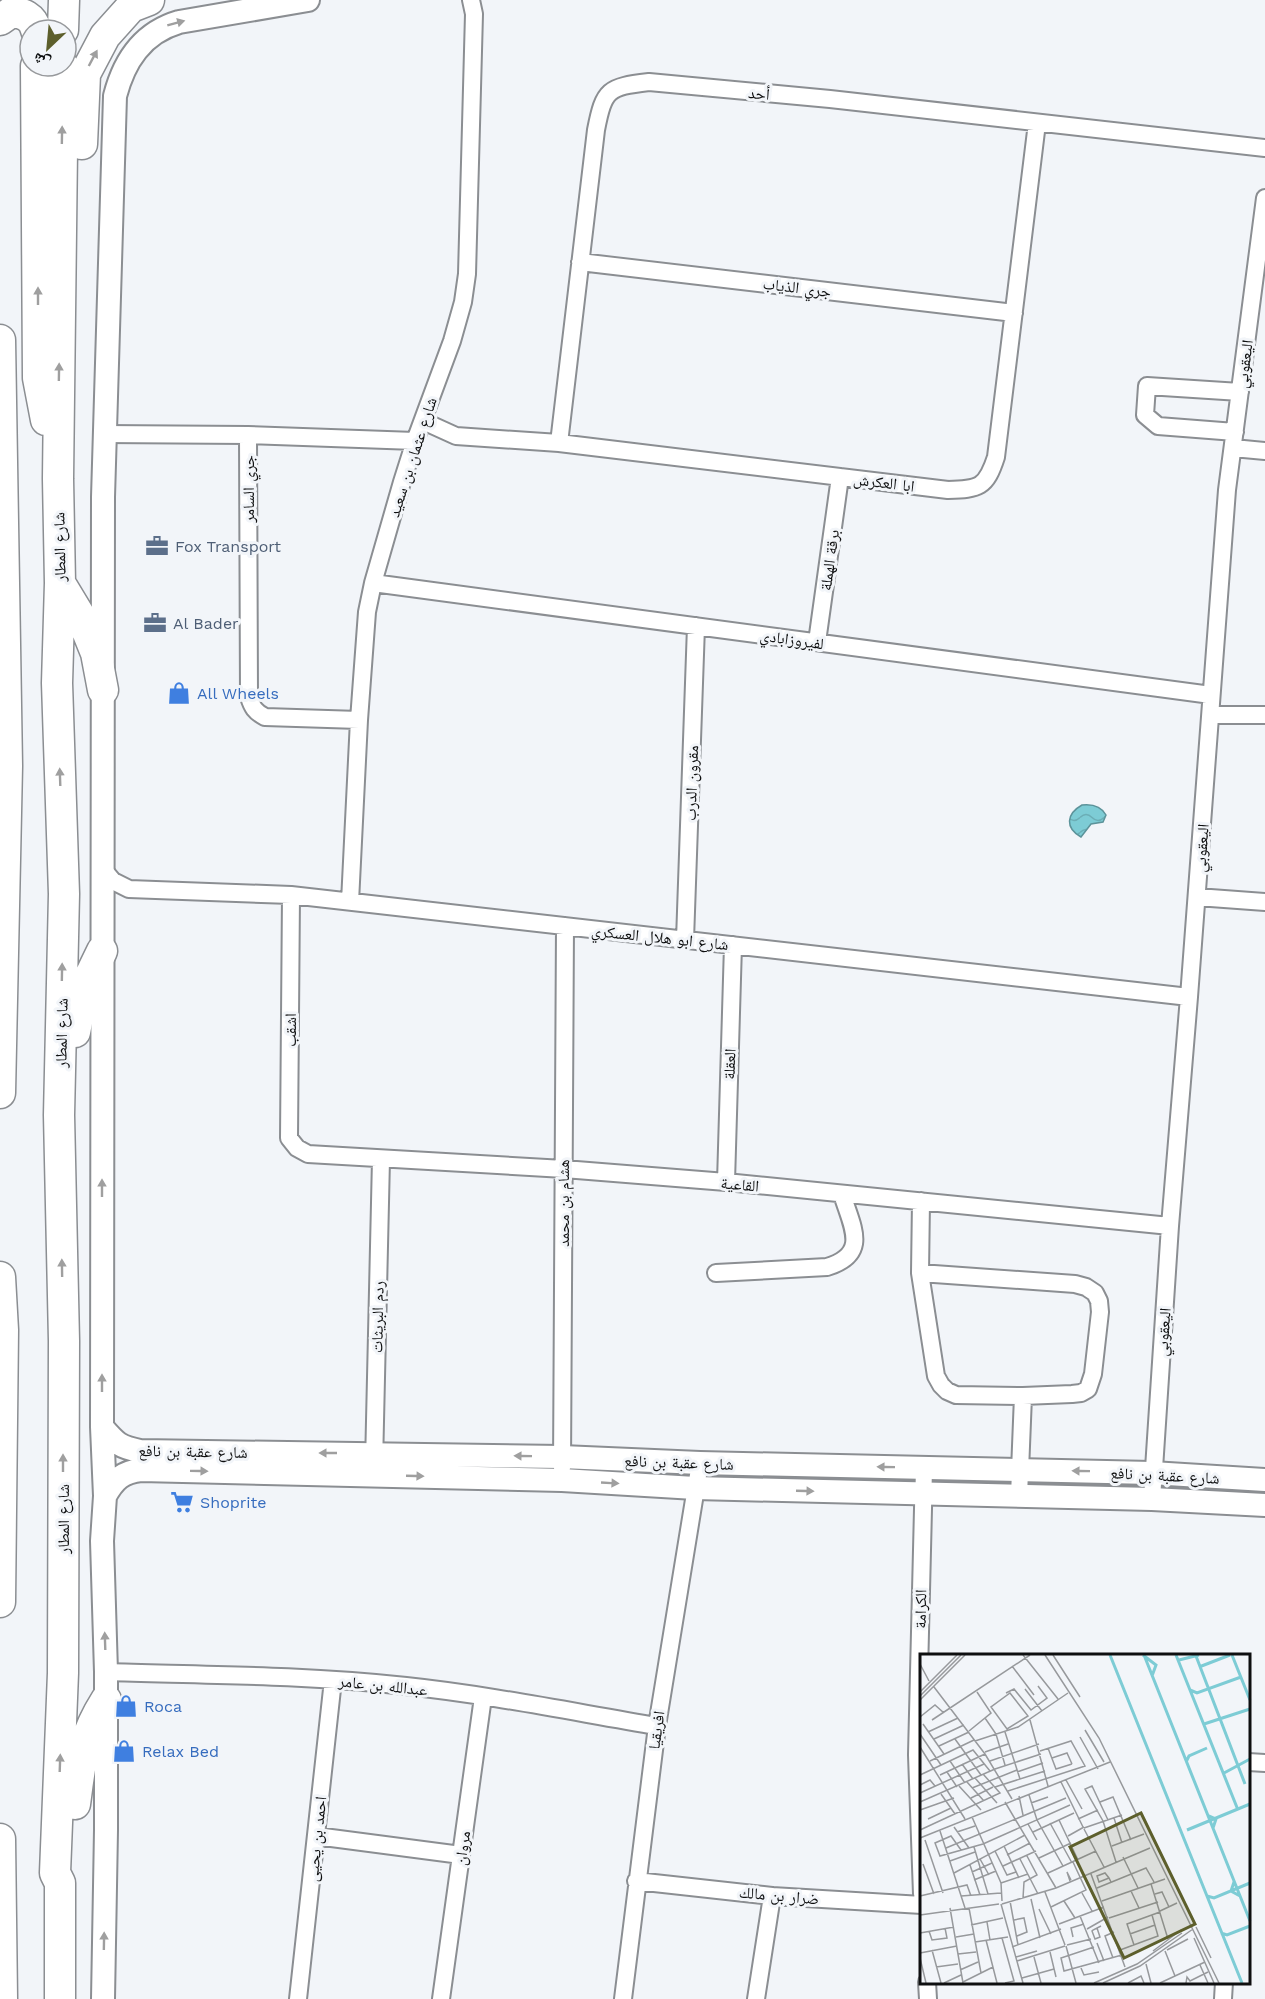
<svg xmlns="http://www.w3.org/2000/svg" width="1265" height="1999" font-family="'Work Sans','Noto Naskh Arabic',sans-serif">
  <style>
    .water { fill: url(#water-waves); stroke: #5c939a; stroke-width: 1.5 }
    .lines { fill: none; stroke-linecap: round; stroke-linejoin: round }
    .street-casing { stroke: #8b8e92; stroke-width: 20 }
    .secondary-casing { stroke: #8b8e92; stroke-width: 26 }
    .highway-casing { stroke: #8b8e92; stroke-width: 33 }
    .street { stroke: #fff; stroke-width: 16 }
    .secondary { stroke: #fff; stroke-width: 22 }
    .highway { stroke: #fff; stroke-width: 30 }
    .oneway { fill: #9f9f9f }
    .labels { text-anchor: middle; stroke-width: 6; stroke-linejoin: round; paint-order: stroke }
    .street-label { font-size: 16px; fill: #0e0f10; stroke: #f2f5f9 }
    .service-label { font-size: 16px; fill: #4e5e75; stroke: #f2f5f9; text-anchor: start }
    .shop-label { font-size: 16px; fill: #366cbe; stroke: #f2f5f9; text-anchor: start }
    .inset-river { fill: none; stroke: #7dccd5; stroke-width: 3 }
    .inset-road { fill: none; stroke: #97999c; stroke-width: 1.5 }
    .view { fill: #5d5f2c; fill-opacity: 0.15; stroke: #5d5f2c; stroke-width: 3 }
    .inset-edge { fill: none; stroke: #0e0f10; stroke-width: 3 }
  </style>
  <defs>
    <pattern id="water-waves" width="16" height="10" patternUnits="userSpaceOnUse" patternTransform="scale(1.5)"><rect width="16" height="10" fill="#7dccd5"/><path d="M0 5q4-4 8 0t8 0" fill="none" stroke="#6baeb6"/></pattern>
  </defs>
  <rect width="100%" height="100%" fill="#f2f5f9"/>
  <path class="water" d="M1082 805C1091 804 1101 806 1106 815L1103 822 1091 824 1081 837C1065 828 1066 814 1082 805Z"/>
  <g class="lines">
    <g class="street-casing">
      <path id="street" d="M580 262 1014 313
        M423 421 456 436 559 443 948 490C979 489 986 488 996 457L1037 123
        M1235 432 1158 426 1145 415 1147 386 1240 392
        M103 434 248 435 415 441
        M248 435 249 697C252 707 255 712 265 717L359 720
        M559 443 596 130C604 89 608 87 649 82L830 99 1265 148
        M1233 448 1265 451
        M373 583 1211 695
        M817 642 840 477
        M1211 715H1265
        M102 868 113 881 129 889 291 895 1189 997
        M291 895 289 1138 297 1148 308 1154 564 1169 726 1182 1170 1226
        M1197 897 1265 902
        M350 902 359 720 367 612 373 583 402 482 415 441 452 341 463 302 467 274 474 14 471 0
        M685 940 696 626
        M726 1182 733 945
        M716 1273 827 1267C870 1254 852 1227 842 1194
        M920 1273 1075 1284 1086 1287 1095 1293 1099 1301 1100 1312 1093 1374 1088 1389 1081 1393 1072 1394 1023 1396 956 1395 947 1391 941 1385 936 1376 920 1273 921 1201
        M374 1465 381 1159
        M562 1468 565 926
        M1019 1496 1023 1396
        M1152 1499 1170 1226 1189 997 1227 490 1265 198
        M106 1672C206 1675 306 1675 406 1686 490 1695 573 1712 657 1726
        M1248 1762 1265 1763
        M316 1836 461 1855
        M636 1881 772 1896 922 1905
        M922 1894 917 1755 924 1468
        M927 1982 928 1999
        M298 1999 333 1680
        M441 1999 483 1697
        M623 1999 657 1726 700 1463
        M756 1999 772 1896
        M1223 1999 1224 1982"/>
    </g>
    <g class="secondary-casing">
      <path id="secondary" d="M102 1427C116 1443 119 1447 140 1451L562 1457 700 1463 1152 1473 1265 1480
        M105 1496C114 1480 122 1472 141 1470L562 1480 695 1488 1152 1499 1265 1505
        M103 1999 106 1830V1672L102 1541 105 1496 102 1427 103 497 115 96C124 61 142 33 179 22L308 0"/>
    </g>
    <g class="highway-casing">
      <path id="highway" d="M0 20 10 13C23 12 33 17 36 30
        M63 30 64 0
        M36 66 38 378 46 420
        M82 144 85 74 105 36 131 7 149 0
        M0 340 7 766 0 1093
        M60 583 83 621 96 653 103 690
        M75 1032 84 988 102 951
        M0 1277 3 1330 0 1602
        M75 1804C81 1760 82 1738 106 1700
        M0 1839 2 1999
        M60 1999V1883L55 1873 63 1673 64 1341 59 1115 64 894 57 683 60 583 58 479 63 66"/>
    </g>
    <use href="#street" class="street"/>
    <use href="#secondary" class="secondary"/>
    <use href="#highway" class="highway"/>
  </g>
  <defs><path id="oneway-solid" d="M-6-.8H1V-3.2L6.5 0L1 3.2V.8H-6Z" transform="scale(1.5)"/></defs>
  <g class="oneway">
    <use href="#oneway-solid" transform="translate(176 23) rotate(-15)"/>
    <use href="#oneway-solid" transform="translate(93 58) rotate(-62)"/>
    <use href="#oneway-solid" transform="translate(62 135) rotate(-89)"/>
    <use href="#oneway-solid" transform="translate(38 296) rotate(-90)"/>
    <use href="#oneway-solid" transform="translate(59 372) rotate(-89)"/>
    <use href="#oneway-solid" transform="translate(60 777) rotate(-92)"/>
    <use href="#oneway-solid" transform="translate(62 972) rotate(-89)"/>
    <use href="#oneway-solid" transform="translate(102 1188) rotate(-90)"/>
    <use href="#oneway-solid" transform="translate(62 1268) rotate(-91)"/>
    <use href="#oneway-solid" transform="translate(102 1383) rotate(-90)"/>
    <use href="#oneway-solid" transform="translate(328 1453) rotate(-180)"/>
    <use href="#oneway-solid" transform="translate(523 1456) rotate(-179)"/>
    <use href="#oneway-solid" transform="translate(63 1463) rotate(-90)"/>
    <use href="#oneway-solid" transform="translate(886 1467) rotate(-179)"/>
    <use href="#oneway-solid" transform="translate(199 1471) rotate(1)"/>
    <use href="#oneway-solid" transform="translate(1081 1471) rotate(-179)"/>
    <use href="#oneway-solid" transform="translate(415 1476) rotate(2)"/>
    <use href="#oneway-solid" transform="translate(610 1483) rotate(3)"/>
    <use href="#oneway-solid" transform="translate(805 1491) rotate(2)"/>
    <use href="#oneway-solid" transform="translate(105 1641) rotate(-92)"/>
    <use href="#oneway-solid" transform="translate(60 1763) rotate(-88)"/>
    <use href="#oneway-solid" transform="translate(104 1941) rotate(-89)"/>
  </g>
  <defs>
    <g id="office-bare" transform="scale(1.8)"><path d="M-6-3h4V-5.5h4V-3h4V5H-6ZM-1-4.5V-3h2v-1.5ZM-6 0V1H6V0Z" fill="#5c6f8a" stroke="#f2f5f9" stroke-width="2.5" paint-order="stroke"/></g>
    <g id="shop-bare" transform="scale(1.8)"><path d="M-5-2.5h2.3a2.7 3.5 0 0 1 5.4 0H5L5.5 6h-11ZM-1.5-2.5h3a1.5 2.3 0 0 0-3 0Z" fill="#3f7fe0" stroke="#f2f5f9" stroke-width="2.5" paint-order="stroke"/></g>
    <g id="supermarket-bare" transform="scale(1.8)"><path d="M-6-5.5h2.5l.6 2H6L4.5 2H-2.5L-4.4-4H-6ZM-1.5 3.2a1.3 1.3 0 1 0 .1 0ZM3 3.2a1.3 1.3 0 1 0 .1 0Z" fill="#3f7fe0" stroke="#f2f5f9" stroke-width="2.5" paint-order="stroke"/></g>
  </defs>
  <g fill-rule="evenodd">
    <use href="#office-bare" x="157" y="546"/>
    <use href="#office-bare" x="155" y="623"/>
    <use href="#shop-bare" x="179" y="693"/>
    <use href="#supermarket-bare" x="182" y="1502"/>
    <use href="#shop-bare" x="126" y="1706"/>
    <use href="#shop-bare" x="124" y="1751"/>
  </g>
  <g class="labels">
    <g class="street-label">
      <text transform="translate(759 93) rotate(5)" y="6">أحد</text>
      <text transform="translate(797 287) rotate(7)" y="6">جري الذياب</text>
      <text transform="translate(1244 364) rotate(-83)" y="6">اليعقوبي</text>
      <text transform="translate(412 457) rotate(-72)" y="6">شارع عثمان بن سعيد</text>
      <text transform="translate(884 482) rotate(7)" y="6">ابا العكرش</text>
      <text transform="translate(248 489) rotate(-90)" y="6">جري السامر</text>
      <text transform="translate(59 547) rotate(-91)" y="6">شارع المطار</text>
      <text transform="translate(829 560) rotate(-82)" y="6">برقة الهملة</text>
      <text transform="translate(792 639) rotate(8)" y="6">لفيروزابادي</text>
      <text transform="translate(691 783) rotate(-88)" y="6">مقرون الدرب</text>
      <text transform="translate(1201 848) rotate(-86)" y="6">اليعقوبي</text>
      <text transform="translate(660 937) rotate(6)" y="6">شارع ابو هلال العسكري</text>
      <text transform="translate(290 1030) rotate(-90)" y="6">اشقب</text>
      <text transform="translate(61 1033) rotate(-89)" y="6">شارع المطار</text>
      <text transform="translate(729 1064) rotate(-88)" y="6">العقلة</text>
      <text transform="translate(740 1184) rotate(5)" y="6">القاعية</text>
      <text transform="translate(563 1203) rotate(-90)" y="6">هشام بن محمد</text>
      <text transform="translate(377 1317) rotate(-89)" y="6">ردم البريثات</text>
      <text transform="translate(1163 1332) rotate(-86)" y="6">اليعقوبي</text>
      <text transform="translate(193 1451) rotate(1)" y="6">شارع عقبة بن نافع</text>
      <text transform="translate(679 1462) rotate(2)" y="6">شارع عقبة بن نافع</text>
      <text transform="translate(1165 1475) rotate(3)" y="6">شارع عقبة بن نافع</text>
      <text transform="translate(63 1519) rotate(-90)" y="6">شارع المطار</text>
      <text transform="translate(920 1609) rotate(-89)" y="6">الكرامة</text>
      <text transform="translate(383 1685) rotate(6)" y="6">عبدالله بن عامر</text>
      <text transform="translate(656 1730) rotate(-82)" y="6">افريقيا</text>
      <text transform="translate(316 1839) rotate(-84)" y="6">احمد بن يحيى</text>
      <text transform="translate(462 1848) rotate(-82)" y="6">مروان</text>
      <text transform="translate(779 1895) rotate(5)" y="6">ضرار بن مالك</text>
    </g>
    <g class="service-label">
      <text x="175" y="552">Fox Transport</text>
      <text x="173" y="629">Al Bader</text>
    </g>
    <g class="shop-label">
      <text x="197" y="699">All Wheels</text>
      <text x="200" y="1508">Shoprite</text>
      <text x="144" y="1712">Roca</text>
      <text x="142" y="1757">Relax Bed</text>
    </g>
  </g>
  <g transform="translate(920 1654)">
    <rect width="330" height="330" fill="#f2f5f9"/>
    <path class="inset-river" d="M190 1 322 329M223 1 236 11 232 22M224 1 330 267M256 1 318 156M312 1 330 46M276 2 325 130M259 6 279 1M279 13 310 1M270 36 277 39 321 23M284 70 330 55M266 108 269 102 287 94M304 119 330 105M287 161 296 165 293 174M267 176 330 150M314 228 311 237 320 242M287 242 294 244 330 229M301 279 307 281 330 272"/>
    <path class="inset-road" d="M103 1 138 45M125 1 179 84 299 329M133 1 160 43M0 10 9 27M92 12 114 41M14 33 65 100 92 145M105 35 122 57M0 38 37 1M86 39 94 35 111 56 127 44 118 32M90 39 108 62 87 75 71 53ZM0 42 41 1M0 46 45 1M0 63 15 51 24 59M65 64 76 80 85 111M12 66 110 1M110 66 128 132M3 70 24 100M165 76 184 108M49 77 71 59 57 38M8 78 38 64M85 78 100 125M0 80 21 111M160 83 178 115M14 85 44 71M35 85 61 121M55 87 98 73 148 39M19 92 49 78M0 93 45 165M128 94 136 115 152 110M65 98 88 90M132 104 147 99 152 110M10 107 54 86M30 107 45 129M70 107 119 90M42 110 53 125M27 118 37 133M97 118 123 109M0 121 53 96 70 117M20 121 65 100M55 124 77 149M146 126 162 155M47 128 64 147M141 128 163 173M0 131 10 126 15 132M39 132 61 156M75 133 125 117M52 134 97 116M88 137 165 112 151 87 120 97M0 139 64 110M21 140 35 160M109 141 117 166 143 212M99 142 103 161M51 144 73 133M0 148 75 115 121 100M85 148 136 234M180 148 193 143 211 186M111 149 128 143M0 156 34 144M52 163 81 229 82 247M194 164 202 189M8 165 31 154M158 165 178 156M139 166 158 206M188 166 172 132 165 135 183 167 196 208M130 169 152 209M108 170 117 186M34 173 49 194M164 174 202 161M164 175 184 213M0 176 80 139 63 120M20 177 45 254M37 178 55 172M113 178 154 159M148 182 164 173M0 184 190 108M5 186 23 239M84 192 99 224M192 192 224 180M54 193 68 240M26 194 146 144M41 196 31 182 15 189 20 202 63 190 150 151M75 197 87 221 96 218M87 201 110 189M203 203 218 234M119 204 151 189M60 205 69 221M100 205 118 240M30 207 55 198M3 210 14 240M50 211 60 241M83 212 116 197M52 218 72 209M34 219 105 181M128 219 176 197M171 220 205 313M189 224 179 228 177 222 185 219 189 224 191 228M54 226 76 217M150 227 147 218 151 226M81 229 108 220M231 230 248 285M177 234 226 214 234 228M211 237 219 254M125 238 145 291M162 239 172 257M235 240 242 238 249 253M0 242 47 231 51 242M41 242 81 239M103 244 104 228 117 221 107 202M111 245 120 284M90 247 98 291M144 247 155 264M182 247 245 225M81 250 103 329M82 250 136 234 230 194M131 253 166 236 153 208M30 254 43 329M49 254 61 319M119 255 131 280M240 257 257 249M0 261 79 250M160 262 179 309M189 264 238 248M94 266 104 264 107 278 97 282M67 268 70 286M139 270 184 253M51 271 83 264M276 273 291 304M177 274 180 283 175 285 172 277 173 276 181 272M167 275 188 263M9 277 12 286 27 284 25 274M0 279 34 273M210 280 235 271M36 283 54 280M153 283 151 274 164 270M82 284 94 327 85 329M274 284 294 329M66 286 77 329M55 288 88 283M177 289 184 307M147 291 171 285M214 291 207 270 240 258M146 292 156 329M92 293 141 275M174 293 141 304 144 317 202 301M12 296 21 329M200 296 238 282 232 261M247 296 268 285M233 297 261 276M245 297 255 322M130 298 136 323M0 299 37 292M38 300 56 298M96 303 117 297M114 303 121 329M0 304 6 329M193 304 185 282 194 278M97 307 145 292M226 310 231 329M280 311 288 329M16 313 38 310M161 314 164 321 179 318M40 316 58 308M102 324 134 315M43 328 73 313M24 329 41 321M174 329 217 310 262 279M183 329 220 312 273 275M208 329 221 322 224 329M240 329 285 308M266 329 267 323 270 327 288 318"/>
    <path class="view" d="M221 159 275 270 204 304 150 193Z"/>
    <rect width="330" height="330" class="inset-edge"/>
  </g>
  <g transform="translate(48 48) rotate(206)"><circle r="28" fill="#f2f5f9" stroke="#97999c" stroke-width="1.5"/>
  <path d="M0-4.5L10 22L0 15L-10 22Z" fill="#5d5f2c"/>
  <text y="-9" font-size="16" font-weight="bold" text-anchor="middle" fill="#0e0f10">ش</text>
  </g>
</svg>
